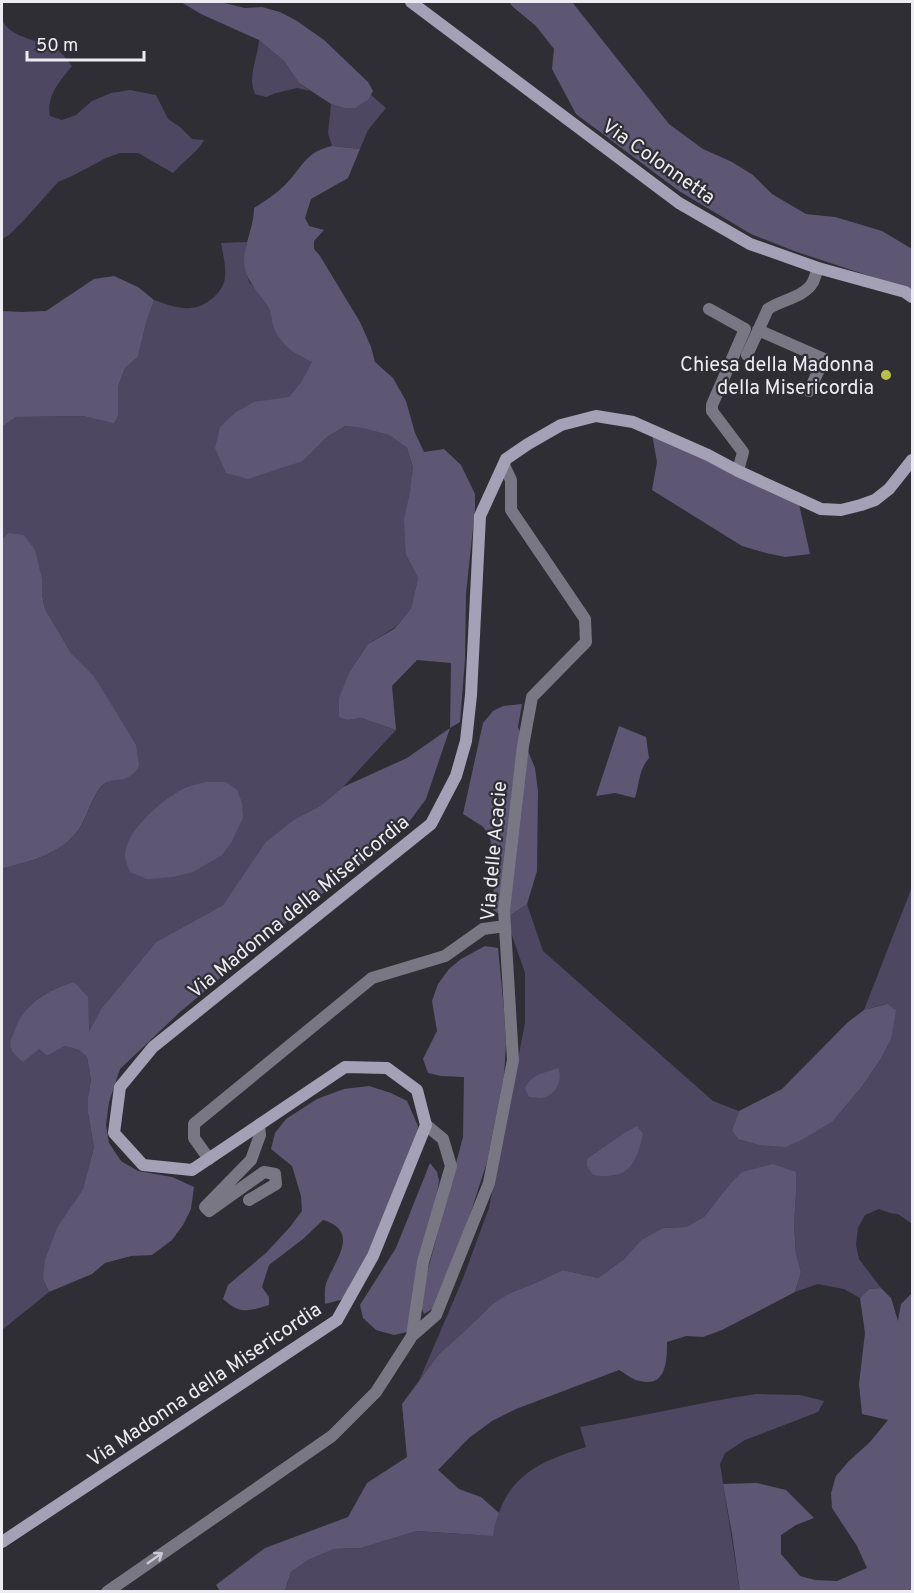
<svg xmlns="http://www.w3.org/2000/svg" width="914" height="1593" font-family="Overpass,sans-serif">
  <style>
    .green { fill: #4d4761 }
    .forest { fill: #5d5774 }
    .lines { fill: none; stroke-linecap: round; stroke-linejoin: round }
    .minor { stroke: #7a7785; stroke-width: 12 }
    .secondary { stroke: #a4a0b6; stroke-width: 12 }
    .oneway { stroke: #cac9d1 }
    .poi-dot { fill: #b6c149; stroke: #2f2e35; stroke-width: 2 }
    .labels { text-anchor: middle; stroke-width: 4.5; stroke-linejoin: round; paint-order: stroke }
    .street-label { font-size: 20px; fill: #edecf2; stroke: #2f2e35 }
    .poi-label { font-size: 20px; fill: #edecf2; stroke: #2f2e35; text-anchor: end }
  </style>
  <rect width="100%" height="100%" fill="#2f2e35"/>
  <path class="green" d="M2 19C10 40 42 39 59 51 64 55 68 61 72 66 60 81 46 96 50 116L62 120 76 115 92 101 111 93 130 90 156 95 168 119 180 127 192 139 204 140C196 154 183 161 173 173L138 153H120L106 158 72 176 58 182 26 218 9 235 2 239Z
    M259 40 284 61 299 83 310 91 297 88 276 93 266 97 255 94C247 76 258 58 259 40Z
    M371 95 386 108 368 130 360 149 332 146 328 133 331 104 344 108 369 99Z
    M247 242 244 264 249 282 260 294 269 309 273 317V326L284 343 298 355 313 361 301 382 289 397 303 461 327 437 345 426 362 428 389 435 407 448 413 467 406 555 418 578 411 610 394 628 368 644 350 671 348 720 361 718 396 730 343 787 320 806 295 819 243 877 223 905 156 942 101 1009 89 1033 74 982C37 994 22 1007 10 1044L39 1049 47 1056 65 1046 79 1050 87 1057 91 1080 88 1097V1113L94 1147 83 1189 73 1204 43 1279 49 1292 2 1330V867C32 863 64 852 81 826 89 813 96 785 111 780 116 778 123 778 129 777L93 675 71 653 45 609 42 595V579L8 533 2 539V427L16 417 83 416 114 422 118 416V387L125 368 138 357 146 323 154 300C177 308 195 315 215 296 220 291 225 284 225 276 226 265 223 254 221 243Z
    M912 887V1224L898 1214 890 1213 879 1209 865 1215 858 1228 856 1245 859 1259 881 1288 869 1289 860 1298 844 1289 818 1284 795 1292 801 1272 796 1254 794 1224 796 1195 729 1185 704 1217 686 1227 663 1228 641 1240 624 1259 598 1278 563 1270 535 1283 510 1293 439 1354 419 1381 462 1281 489 1208 525 1023V973L506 918 527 904 543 951 713 1101 739 1111 732 1130 833 1121 860 1089 880 1060 891 1040 886 1004 864 1010Z
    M756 1394 800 1395 824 1401 818 1412 745 1440 725 1453 720 1464 740 1591 285 1592 291 1572 308 1560 334 1549 361 1548 417 1531 478 1535 494 1528C496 1520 499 1513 502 1505 518 1469 552 1458 586 1447L580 1427C639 1417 697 1403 756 1394Z"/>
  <path class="forest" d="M181 2H220L245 8 262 7 280 12 297 21 324 40 368 82 373 91 369 99 355 108H344L331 104 299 83 284 61 259 40 201 14Z
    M509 2H572L669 124 703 149 732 162 753 175 772 194 806 214 835 217 882 231 912 249V290L794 251 751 234 679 191 576 114 552 69 554 49 536 26 513 7Z
    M332 146 360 149 348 178 311 199 305 218 309 226 324 230 314 241V249L320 256 360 322 371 347 375 362 393 378 406 401 415 433 424 452 444 449 461 465 475 494V509L466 594 465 659 460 722 450 728 426 799 406 826 368 860 308 904 180 1012 120 1069 109 1102 106 1125 109 1143 121 1161 138 1171 172 1177 194 1187 191 1209 183 1225 172 1240 152 1255 131 1256 105 1263 92 1274 49 1292 43 1279 45 1260 57 1228 83 1189 94 1147 88 1113V1097L91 1080 87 1057 79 1050 65 1046 47 1056 39 1049 23 1062C19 1058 13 1054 11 1048 9 1043 11 1040 13 1035 22 1005 45 991 74 982L88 997 89 1032 101 1009 156 942 223 905 266 842 295 819 320 806 343 787 407 758 450 728 451 663 417 660 392 686 396 730 361 718 348 720 339 717V698L350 671 368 644 394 629 411 609 418 578 406 555 404 520 410 492 413 467 407 448 389 435 362 428 345 426 327 437 303 461 248 479 226 473 215 448 220 427 236 412 254 402 289 397 301 382 312 362C302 357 293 353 285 345 281 340 274 331 273 325 271 318 272 314 268 307 260 293 245 281 244 263 244 244 254 227 254 208 265 201 276 194 285 185 303 167 305 152 332 146Z
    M114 276 138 287 154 300 146 323 138 357 125 368 118 387V416L114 423 83 416 16 417 2 427V311L22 312 46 311 94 279Z
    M652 434 799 504 810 554 785 557 766 553 742 546 652 490 657 462Z
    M8 533 24 535 35 550 42 579V595L45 609 71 653 93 675 116 712 136 745 139 766C137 769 134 774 130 776 121 783 110 776 101 787 92 798 88 813 82 824 65 853 33 861 3 868L2 867V539Z
    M522 704 518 727 535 768 538 791 537 871 527 904 506 918 493 910 494 873 490 835 482 826 463 814 483 723 493 711 503 706Z
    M619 726 646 737 649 758C638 771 640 782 635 798L615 793 596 796Z
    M207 782H226L237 790 242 803 243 818 231 843 222 855 193 872 173 877 147 879 130 872C128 867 125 859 125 854 127 831 157 805 176 793 185 787 196 784 207 782Z
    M485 946 498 948 504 1010 506 1045 504 1075 487 1162 457 1255 437 1306 424 1314 421 1307V1296L463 1137 464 1077 441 1076 428 1073 423 1059 437 1031 432 1001 438 984 449 969 461 959Z
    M887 1004 896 1010 891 1040 880 1060 860 1089 833 1121 805 1138 786 1147 760 1145 738 1139 732 1130 739 1111 782 1089 847 1023 864 1010Z
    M558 1068C564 1081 554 1098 539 1098 536 1098 533 1097 529 1097L525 1088C533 1073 543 1074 558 1068Z
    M369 1086 391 1093 407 1101 418 1126 415 1148 371 1252 344 1299 325 1304C325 1297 324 1288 327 1281 336 1259 360 1231 323 1220L303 1239 269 1265 262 1287 269 1297V1305C247 1312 240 1314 223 1299L228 1285 266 1253 290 1227 302 1211 301 1196 292 1166 271 1149 275 1133 286 1119 317 1099 344 1089Z
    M637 1126 643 1134C636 1165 628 1180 593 1175L587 1166V1159L623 1134Z
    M430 1163 437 1172 439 1181 432 1223 407 1332 394 1335 376 1330 363 1318 360 1305 396 1248Z
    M773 1164 796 1172V1195L794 1224 796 1254 801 1272 795 1292 722 1330 703 1337 686 1336 667 1342C667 1359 667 1388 640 1381 633 1380 626 1374 619 1370L516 1409 492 1421 469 1438 438 1470 459 1489 481 1497 499 1513 494 1528 493 1536 417 1531 361 1548 334 1549 308 1560 291 1572 285 1591H220L216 1585 265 1548 348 1517 367 1483 407 1457 402 1404 439 1354 464 1332 493 1304 510 1293 535 1283 563 1270 598 1278 624 1259 641 1240 663 1228 686 1227 704 1217 729 1185 742 1172Z
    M881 1288 891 1298 898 1321 901 1304 912 1293V1591H740L732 1534 723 1484 757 1483 786 1490 814 1518 796 1525 781 1535V1554L800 1576 815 1580 837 1581 867 1568 857 1546 832 1508 831 1493 836 1476 848 1462 870 1442 888 1420 862 1414 859 1384 865 1333 860 1298 869 1289Z"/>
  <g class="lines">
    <path class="minor" d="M709 309 745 329 712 405V411L743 452 738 471
      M758 330 824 359 809 391
      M747 355 768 309C781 300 805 297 813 282 815 278 816 273 818 268
      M209 1159 194 1138V1124L372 978 445 956 483 929 505 926
      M249 1200 276 1184 275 1174 264 1172 209 1211 205 1207 251 1160 260 1135 259 1125
      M412 1336 436 1315 489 1183 513 1060 504 910 523 746 532 697 586 642 585 619 511 510V480L504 465
      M107 1592 332 1436 376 1392 412 1336 423 1262 451 1166 443 1139 426 1125"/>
    <path class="secondary" d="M411 2 679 203 750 244 818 268 905 292 912 297
      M2 1542 337 1320 373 1256 426 1125 417 1090 387 1068 345 1067 192 1170 143 1165 114 1133 120 1087 153 1047 431 824 456 776 466 741 471 695 480 516 506 459 528 444 561 425 596 416 633 422 708 455 738 471 821 509 841 510 861 505 875 500 889 489 912 460"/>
  </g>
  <defs><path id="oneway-shaft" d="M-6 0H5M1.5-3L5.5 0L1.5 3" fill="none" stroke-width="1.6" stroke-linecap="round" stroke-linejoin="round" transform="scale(1.5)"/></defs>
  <use class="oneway" href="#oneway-shaft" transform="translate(155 1558) rotate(-35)"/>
  <circle class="poi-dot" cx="886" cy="375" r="6"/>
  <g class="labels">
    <g class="street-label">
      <text transform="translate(659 161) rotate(35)" y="7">Via Colonnetta</text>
      <text transform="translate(493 851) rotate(-85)" y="7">Via delle Acacie</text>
      <text transform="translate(298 906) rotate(-39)" y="7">Via Madonna della Misericordia</text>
      <text transform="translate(204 1384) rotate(-34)" y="7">Via Madonna della Misericordia</text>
    </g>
    <g class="poi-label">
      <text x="874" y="371">Chiesa della Madonna<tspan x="874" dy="23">della Misericordia</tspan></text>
    </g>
  </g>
  <rect width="914" height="1593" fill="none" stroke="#edecf2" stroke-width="6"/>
  <path d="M27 51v9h117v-9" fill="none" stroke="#edecf2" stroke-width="3"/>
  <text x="36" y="51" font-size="18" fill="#edecf2" stroke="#2f2e35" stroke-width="4.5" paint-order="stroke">50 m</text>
</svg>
